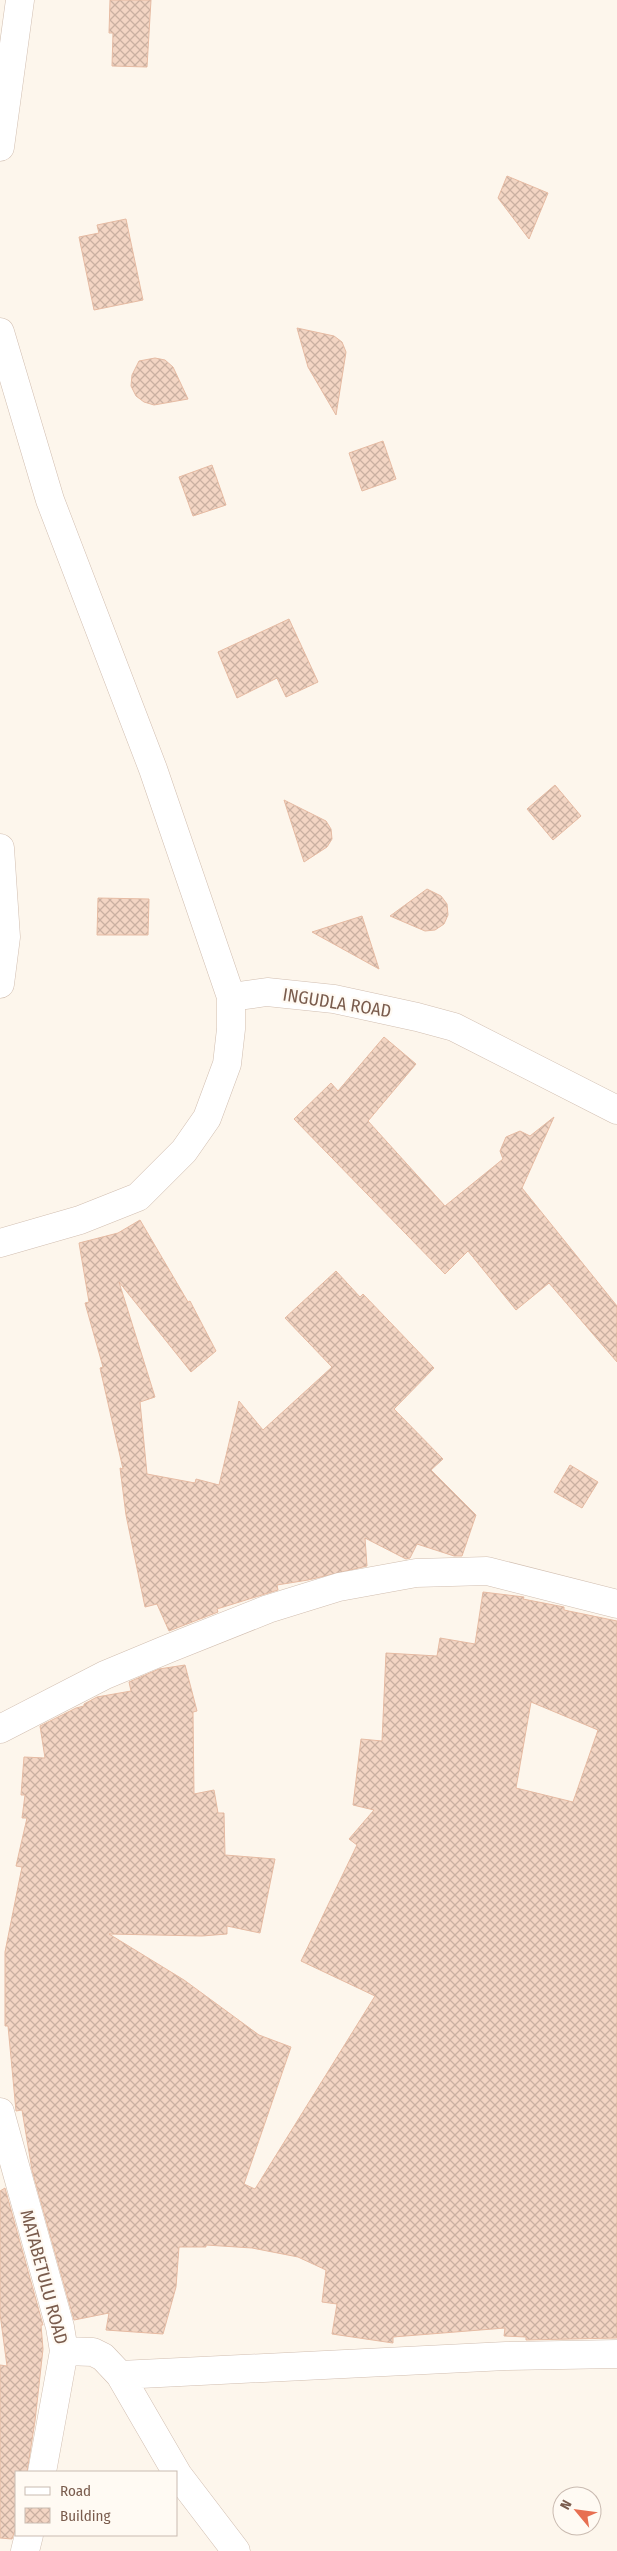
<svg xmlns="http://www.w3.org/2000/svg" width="617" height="2551" font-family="'Fira Sans Condensed',sans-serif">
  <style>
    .building { fill: url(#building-cross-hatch); stroke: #e6bba3; fill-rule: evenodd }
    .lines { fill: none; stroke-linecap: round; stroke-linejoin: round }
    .street-casing { stroke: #d1beb0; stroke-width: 29 }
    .street { stroke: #fff; stroke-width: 28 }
    .labels { text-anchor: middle; stroke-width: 4.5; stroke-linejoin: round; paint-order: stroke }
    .street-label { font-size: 18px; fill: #7a5c4d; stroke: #fffaf3 }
  </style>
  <defs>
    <pattern id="building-cross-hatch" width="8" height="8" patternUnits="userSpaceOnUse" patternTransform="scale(1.25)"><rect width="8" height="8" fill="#f3d5c3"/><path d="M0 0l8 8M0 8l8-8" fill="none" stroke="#cab0a1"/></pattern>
  </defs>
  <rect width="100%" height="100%" fill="#fdf6ec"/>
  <path class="building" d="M110 0H151L147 67 112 66 113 33H109Z
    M507 176 548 193 529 239 498 198Z
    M126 219 143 300 94 310 79 237 99 233 97 225Z
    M297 328 334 336 342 342 346 352 336 415 308 367Z
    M155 358 165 360 173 367 188 399 154 405 144 402 136 396 131 386 132 375 139 361Z
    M383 441 396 479 362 491 349 453Z
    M212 465 226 505 193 516 179 477Z
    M289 619 318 682 286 697 277 678 237 698 218 652Z
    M555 785 581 816 553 840 527 809Z
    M284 800 326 821 331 829 332 839 327 847 304 862Z
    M427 889 441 896 447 904 448 915 444 924 435 930 425 931 390 916Z
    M98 898 149 899 148 935H97Z
    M362 916 379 969 312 932Z
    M384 1037 416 1064 368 1121 445 1206 503 1159 500 1151 506 1137 520 1131 530 1136 554 1117 522 1188 617 1306V1362L549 1283 516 1310 468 1251 445 1274 294 1119 331 1083 338 1091Z
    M140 1220 188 1302 190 1301 216 1351 191 1372 119 1282 155 1397 140 1402 147 1474 195 1483 196 1479 219 1485 239 1401 263 1430 332 1367 285 1318 336 1271 360 1297 363 1294 434 1368 394 1409 443 1459 431 1470 476 1515 462 1556H454L417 1544 410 1558 406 1559 365 1538 367 1566 308 1580 277 1585 278 1590 217 1609 218 1612 169 1631 157 1604 145 1607 126 1515 120 1468 123 1469 100 1368 103 1367 85 1303 89 1302 79 1243 118 1233Z
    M570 1465 598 1482 582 1508 554 1492Z
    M483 1592 524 1597 523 1599 564 1607V1610L617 1621V2338L526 2340V2337L504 2336 505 2328 393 2337V2343L332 2334 337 2304 322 2302 326 2270 298 2257 252 2248 206 2245V2247H179L176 2287 163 2334 106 2330 109 2313 74 2320 32 2170 22 2110 16 2111 8 2026H5V1952L22 1867 16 1866 27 1818H22L25 1795H21L24 1757 45 1758 40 1726 76 1708 84 1706V1704L97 1697 131 1691 129 1682 159 1669 185 1665 197 1711 193 1712 194 1794 214 1790 218 1813H224L225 1855 275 1859 260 1933 227 1926V1934L202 1936 109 1934 184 1980 259 2035 291 2047 244 2184 255 2189 375 1996 301 1961 357 1845 349 1839 374 1810 353 1805 361 1739 382 1741 386 1653 437 1656 440 1638 475 1644ZM531 1702 598 1730 573 1802 516 1788Z
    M5 2188 43 2325H41L43 2349 35 2421 27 2472H16V2527L12 2539 0 2538V2365L7 2366 0 2314V2191Z"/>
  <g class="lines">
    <g class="street-casing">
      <path id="street" d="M0 147 20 0
        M0 332 50 500 153 769 231 997
        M0 848 6 937 0 984
        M0 1243 80 1220 138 1197 184 1151 207 1118 227 1064 231 1029V997L267 992 334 999 417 1017 454 1027 617 1110
        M0 1729 105 1675 170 1648 268 1609 339 1587 416 1573 487 1571 617 1604
        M0 2112 60 2327 64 2351 42 2472
        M64 2351 93 2352 103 2357 120 2375 178 2475 236 2551
        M120 2375 506 2356 617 2354
        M25 2551 29 2535"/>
    </g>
    <use href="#street" class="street"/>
  </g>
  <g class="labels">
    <g class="street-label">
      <text transform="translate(337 1003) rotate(9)" y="6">INGUDLA ROAD</text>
      <text transform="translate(44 2277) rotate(75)" y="6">MATABETULU ROAD</text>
    </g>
  </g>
  <rect x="15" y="2471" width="162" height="65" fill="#fffaf3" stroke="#cabbb1"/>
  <rect x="25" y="2487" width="25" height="8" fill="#ffffff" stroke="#cabbb1"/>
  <text x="60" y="2496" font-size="15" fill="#7a5c4d">Road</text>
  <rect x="25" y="2508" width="25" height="15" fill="url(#building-cross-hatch)" stroke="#cabbb1"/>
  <text x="60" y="2521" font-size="15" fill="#7a5c4d">Building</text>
  <g transform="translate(577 2511) rotate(299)"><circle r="24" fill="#fffaf3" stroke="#cabbb1"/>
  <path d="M0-4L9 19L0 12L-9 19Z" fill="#e76f51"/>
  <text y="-8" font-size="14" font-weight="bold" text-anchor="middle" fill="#7a5c4d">N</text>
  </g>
</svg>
